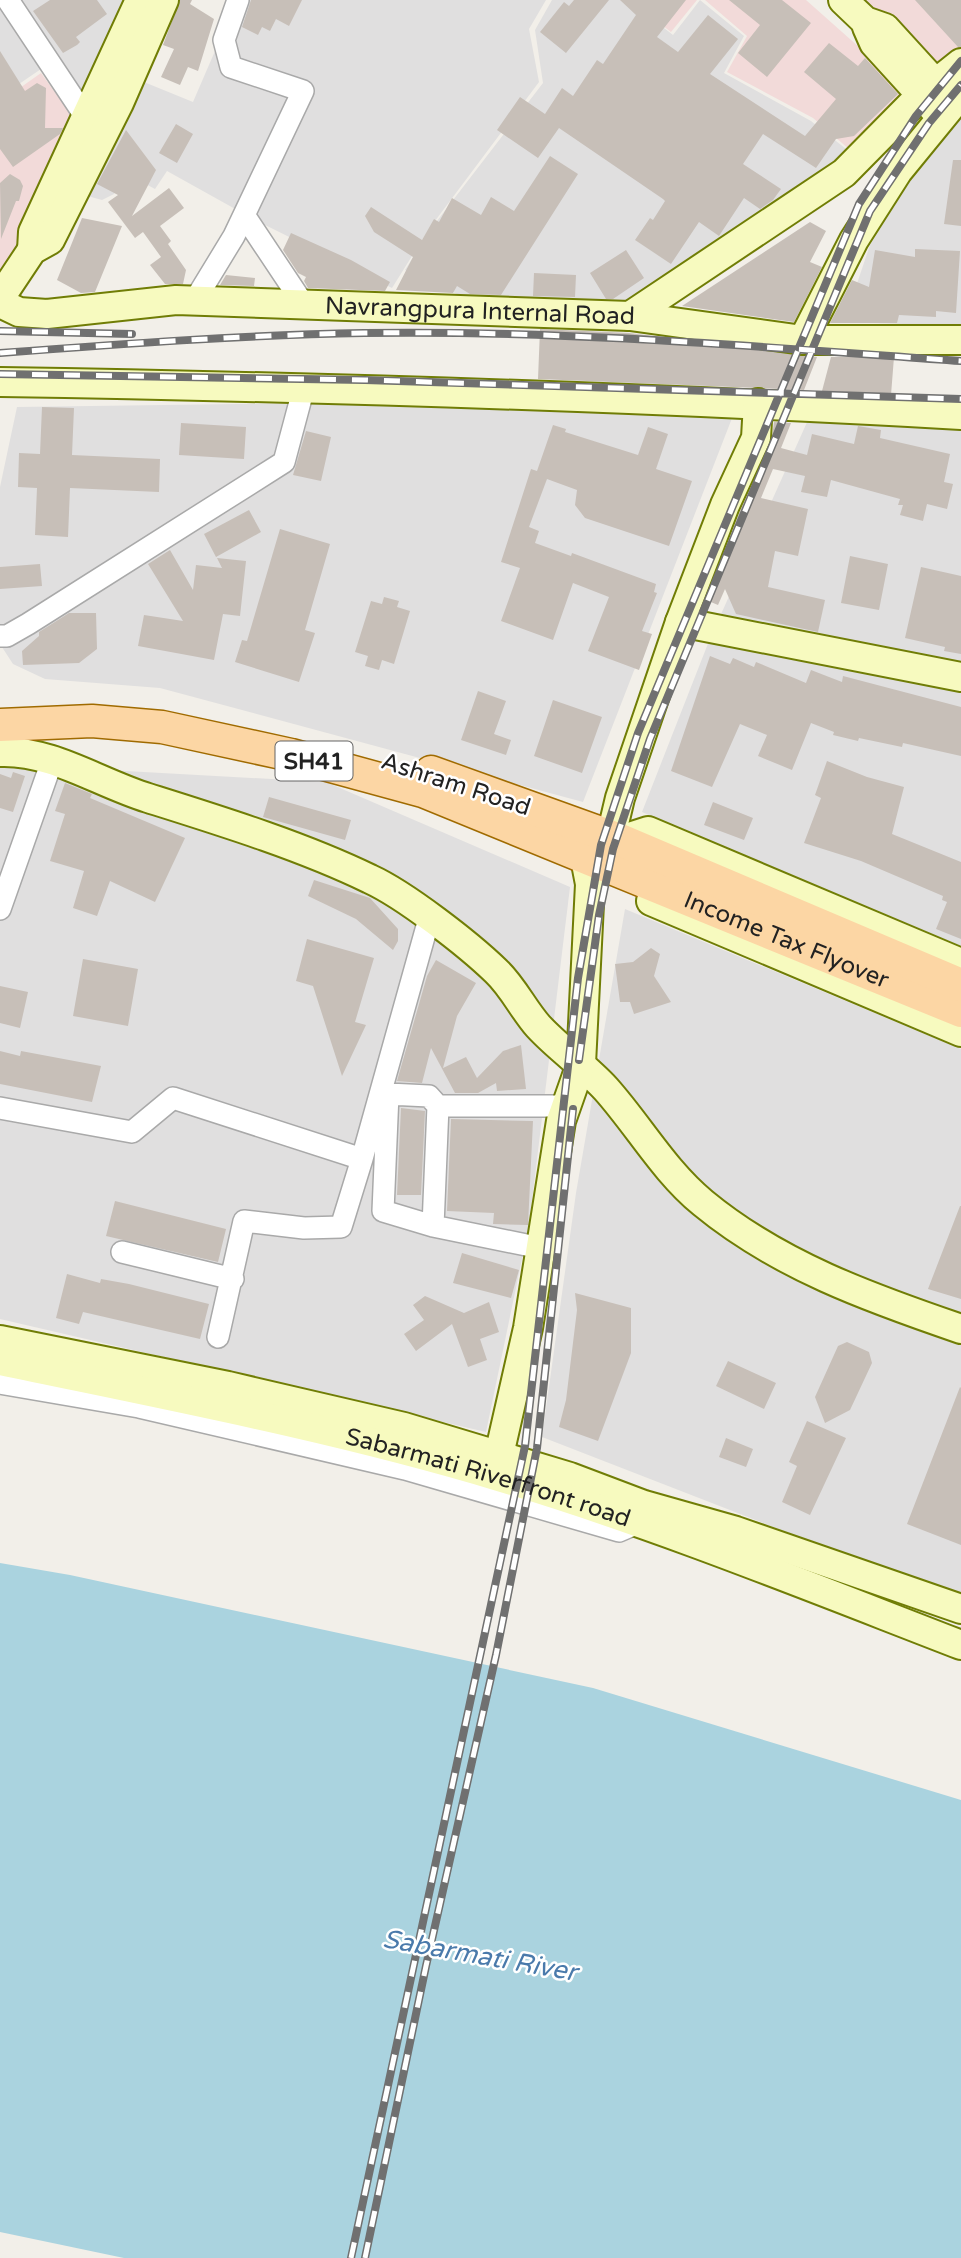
<svg xmlns="http://www.w3.org/2000/svg" width="961" height="2258" font-family="'Varela Round',sans-serif">
  <style>
    .residential { fill: #e0dfdf }
    .commercial { fill: #f2dad9 }
    .water { fill: #aad3df }
    .building { fill: #c7bfb8 }
    .lines { fill: none; stroke-linecap: round; stroke-linejoin: round }
    .street-casing { stroke: #a9a9a9; stroke-width: 24 }
    .secondary-casing { stroke: #707d05; stroke-width: 32 }
    .primary-casing { stroke: #a06b00; stroke-width: 35 }
    .street { stroke: #fff; stroke-width: 21 }
    .secondary { stroke: #f7fabf; stroke-width: 28 }
    .primary { stroke: #fcd6a4; stroke-width: 32 }
    .rail-casing { stroke: #707070; stroke-width: 8 }
    .rail { stroke: #fff; stroke-width: 5; stroke-dasharray: 16; stroke-linecap: butt }
    .labels { text-anchor: middle; stroke-width: 5; stroke-linejoin: round; paint-order: stroke }
    .shield { fill: #fff; stroke: #646464; stroke-width: 2 }
    .shield-label { font-size: 23px; font-weight: bold; fill: #222 }
    .street-label { font-size: 24px; fill: #222; stroke: #fff }
    .water-label { font-size: 26px; font-style: italic; fill: #4a7aab; stroke: #fff }
  </style>
  <rect width="100%" height="100%" fill="#f2efe9"/>
  <path class="residential" d="M0 0H129L76 116 41 69 0 97Z
    M237 0H546L529 29 539 82 429 229 392 288 255 220 167 171 155 189 127 174 114 194 102 200 84 195 139 80 193 102Z
    M552 0H642L637 7 673 35 700 0 744 36 724 73 811 121 851 153 629 315 494 311 405 270 430 230 543 83 535 30Z
    M961 110V326L844 322 870 245 947 122Z
    M318 403 734 413 583 802 160 688 45 679 13 664 0 644V487L17 407Z
    M808 420 961 430V946L642 812 709 641Z
    M36 766 326 782 570 887 529 1225 486 1432 0 1319V767Z
    M625 909 961 1049V1600L542 1437 576 1193Z"/>
  <path class="commercial" d="M644 0H697L671 32 638 7Z
    M705 0H806L913 95 857 156 813 118 727 72 747 36Z
    M865 0H961V51L938 70Z
    M41 73 75 120 7 269H0V102Z"/>
  <path class="water" d="M0 1563 70 1575 593 1688 961 1800V2258H124L0 2232Z"/>
  <path class="building" d="M50 0H97L107 14 76 37 80 42 77 45 63 53 33 11Z
    M180 0H192L190 4 214 19 198 71 188 67 180 85 161 77 174 49 163 45Z
    M251 0H302L289 26 276 19 270 31 262 27 258 35 242 27Z
    M574 0H609L566 53 540 32 564 2 569 6Z
    M620 0H686L657 37 678 52 708 15 738 39 710 74 805 136 836 99 804 72 829 43 858 66 865 58 898 94 854 136 836 139 816 168 763 134 743 164 781 189 773 200 760 209 744 198 719 236 699 222 671 264 635 240 650 218 653 220 665 201 663 199 559 128 538 158 497 130 520 97 545 114 562 88 573 96 597 60 603 64 636 15Z
    M729 0H782L811 23 767 77 738 53 760 25Z
    M915 0H961V47H958Z
    M0 51 25 91 37 83 46 88 45 128H63L60 134 13 167 0 149Z
    M176 124 193 134 177 163 159 153Z
    M126 130 156 170 132 216 169 188 184 208 160 226 171 241 168 244 186 270 183 284H165L150 265 161 257 143 232 135 238 108 202 118 195 97 184Z
    M550 156 578 174 501 295 470 294 457 286 453 293 396 290 413 257 374 232 365 216 371 207 422 240 434 219 439 222 452 198 481 215 491 197 514 211Z
    M953 160H961V226L944 224Z
    M10 174 20 180 23 186 19 201H16L1 239 0 183Z
    M82 218 122 226 95 292 81 293 57 280Z
    M810 222 826 231 810 262 822 267 794 322 682 306Z
    M291 233 351 260 390 282 385 291 308 288 304 281 306 277 298 273 283 250Z
    M915 249 960 251 956 313 936 311V317L899 315 897 323H830L852 280 869 287 875 250 915 257Z
    M626 250 644 278 613 299H606L590 273Z
    M534 273 576 275 575 297 533 296Z
    M226 275 255 278 254 286 220 285Z
    M540 329 629 333 817 357 804 390 538 379Z
    M831 357H894L891 395 822 391Z
    M42 407 74 408 72 455 160 459 159 492 70 488 68 537 35 535 37 488 18 487 19 453 40 454Z
    M774 422 791 423 781 448 807 455 812 434 854 444 858 426 881 430 880 438 950 454 944 482 953 484 947 509 927 504 923 521 900 515 903 505H898L900 499 831 480 827 497 801 492 805 476 773 469 761 498 808 509 798 556 775 551 768 587 825 600 818 632 736 614 725 589 718 605 706 600 740 511 771 445Z
    M181 423 246 427 244 459 179 455Z
    M553 425 566 429 565 432 638 455 648 427 668 434 656 469 692 481 669 546 585 518 575 505 577 490 547 479 529 527 539 531 535 543 571 556 572 553 656 584 654 592 657 593 642 631 652 634 639 670 588 651 609 597 573 583 553 640 501 621 520 568 501 562 531 469 537 471Z
    M306 431 331 437 321 481 293 475Z
    M249 510 261 532 216 557 204 534Z
    M280 529 330 544 305 630 315 633 299 682 235 662 242 640 247 641Z
    M170 550 193 590 196 565 222 568 217 558 246 561 240 616 223 614 214 660 138 646 144 615 183 621 148 564Z
    M850 556 888 564 879 610 841 603Z
    M40 564 42 586 0 589V567Z
    M921 567 961 576V654L944 651 945 647 905 638Z
    M384 597 399 601 397 607 410 611 394 664 382 660 379 670 365 666 368 656 355 652 371 601 382 604Z
    M69 613H96L97 649 79 663 23 665 22 651 39 636V632Z
    M710 656 730 664 733 658 754 667 756 662 806 683 811 670 842 682 843 676 961 707V756L903 743 902 747 859 738 858 741 833 735 834 732 811 723 792 770 758 756 767 735 740 724 712 787 671 771Z
    M478 691 506 701 494 734 511 740 506 755 461 740Z
    M553 700 602 717 582 773 534 756Z
    M827 761 867 777 904 787 892 834 961 862V939L936 929 947 902 942 900 943 896 861 861 804 843 821 798 815 795Z
    M13 772 25 776 13 812 0 808V774L11 778Z
    M65 783 92 794 90 798 185 838 155 902 110 881 97 916 73 908 84 871 50 861 65 814 55 811Z
    M269 797 351 820 345 840 263 817Z
    M713 802 753 818 744 840 704 825Z
    M314 880 370 898 398 929V941L393 950 356 919 308 896Z
    M307 939 374 958 355 1022 366 1025 342 1076 313 986 296 981Z
    M651 948 660 954 654 976 671 1002 634 1014 630 1002H620L615 964 633 962Z
    M83 959 138 969 128 1026 73 1016Z
    M436 960 476 983 457 1016 443 1068 466 1057 477 1078 503 1051 521 1045 526 1089 497 1091 496 1083 478 1093H455L431 1048 422 1083 397 1081 427 976Z
    M0 986 28 992 20 1028 0 1023Z
    M0 1051 20 1056 21 1051 101 1066 92 1102 0 1084Z
    M401 1108 425 1111 421 1195H397Z
    M451 1119 533 1121 528 1225 493 1224 494 1213 447 1211Z
    M115 1201 226 1229 218 1262 106 1236Z
    M960 1206H961V1299L928 1289Z
    M462 1253 519 1270 511 1298 453 1283Z
    M67 1274 100 1283 101 1279 129 1284 209 1304 200 1339 83 1312 79 1324 56 1318Z
    M575 1293 631 1308V1353L598 1441 559 1427 566 1400 577 1310Z
    M425 1296 464 1313 489 1302 499 1332 480 1339 487 1360 468 1367 452 1324 416 1351 404 1334 424 1320 413 1305Z
    M847 1342 869 1352 872 1363 850 1410 825 1423 815 1397 838 1346Z
    M728 1361 776 1383 764 1409 716 1386Z
    M960 1387 961 1388V1545L907 1524Z
    M807 1421 846 1438 810 1515 782 1502 797 1466 789 1462Z
    M726 1438 753 1449 746 1467 719 1457Z"/>
  <g class="lines">
    <g class="street-casing">
      <path id="street" d="M8 0 85 116
        M244 215 304 305
        M195 300 234 236 303 91 231 67 224 40 238 0
        M0 636H7L28 624 284 462 304 387
        M0 909 52 761
        M0 1108 132 1132 173 1098 362 1159 429 919
        M433 1226 438 1106
        M541 1248 433 1226 383 1211 388 1094 429 1096 438 1106H566
        M122 1252 233 1279
        M218 1337 244 1221 304 1228 341 1227 362 1159
        M0 1383 139 1407 405 1469 619 1531 640 1522"/>
    </g>
    <g class="secondary-casing">
      <g id="secondary">
        <path d="M843 0 865 21 885 28 948 97"/>
        <path d="M867 27 874 43 934 109"/>
        <path d="M32 250 33 232 140 0"/>
        <path d="M0 298 32 250 50 240 119 103 164 0"/>
        <path id="s1" d="M0 303 19 312 47 314 176 300 630 316 803 340H961"/>
        <path d="M630 316 844 173 921 95 961 63"/>
        <path d="M803 340 854 240 898 171 961 94"/>
        <path d="M0 382C321 387 641 397 961 415"/>
        <path d="M680 622 961 677"/>
        <path d="M0 752C52 750 99 783 148 798 221 821 302 846 370 879 405 895 468 944 496 971 513 987 523 1009 538 1026 559 1049 585 1066 606 1089 639 1126 664 1171 703 1203 778 1265 870 1298 961 1329"/>
        <path d="M611 836 620 798 680 622 725 505 756 438 758 403"/>
        <path d="M620 840 648 831 961 963"/>
        <path d="M651 901 961 1032"/>
        <path d="M0 1340 228 1386 404 1427 570 1477 644 1505 736 1531 961 1609"/>
        <path id="s2" d="M0 1361C167 1396 336 1428 499 1477 656 1524 808 1586 961 1645"/>
        <path d="M499 1455 528 1328 561 1121 581 1064 590 884 585 858"/>
      </g>
    </g>
    <g class="primary-casing">
      <g id="primary">
        <path id="s3" d="M0 725 92 721 162 727 291 755 423 791 961 1011"/>
        <path d="M431 772 620 840 961 985"/>
      </g>
    </g>
    <use href="#street" class="street"/>
    <use href="#secondary" class="secondary"/>
    <use href="#primary" class="primary"/>
    <g class="rail-casing">
      <path id="rail" d="M0 331 132 334
        M0 353C121 344 243 335 364 333 563 330 763 347 961 361
        M0 374 365 380 961 399
        M579 1060 599 915 613 849 650 739 870 211 929 123 961 85
        M351 2258 525 1446 578 978 601 845 638 733 859 204 916 116 961 61
        M365 2258 426 1966 496 1655 537 1448 573 1109"/>
    </g>
    <use href="#rail" class="rail"/>
  </g>
  <g class="labels">
    <rect class="shield" x="275.5" y="741.5" width="77" height="39" rx="5"/>
    <g class="shield-label">
      <text x="314" y="769">SH41</text>
    </g>
    <g class="street-label">
      <text dy="8" stroke="none"><textPath href="#s1" startOffset="483">Navrangpura Internal Road</textPath></text>
      <text transform="translate(456 784) rotate(18)" y="8">Ashram Road</text>
      <text dy="8" stroke="none"><textPath href="#s3" startOffset="824">Income Tax Flyover</textPath></text>
      <text dy="8" stroke="none"><textPath href="#s2" startOffset="502">Sabarmati Riverfront road</textPath></text>
    </g>
    <g class="water-label">
      <text transform="translate(480 1955) rotate(10)" y="9">Sabarmati River</text>
    </g>
  </g>
</svg>
